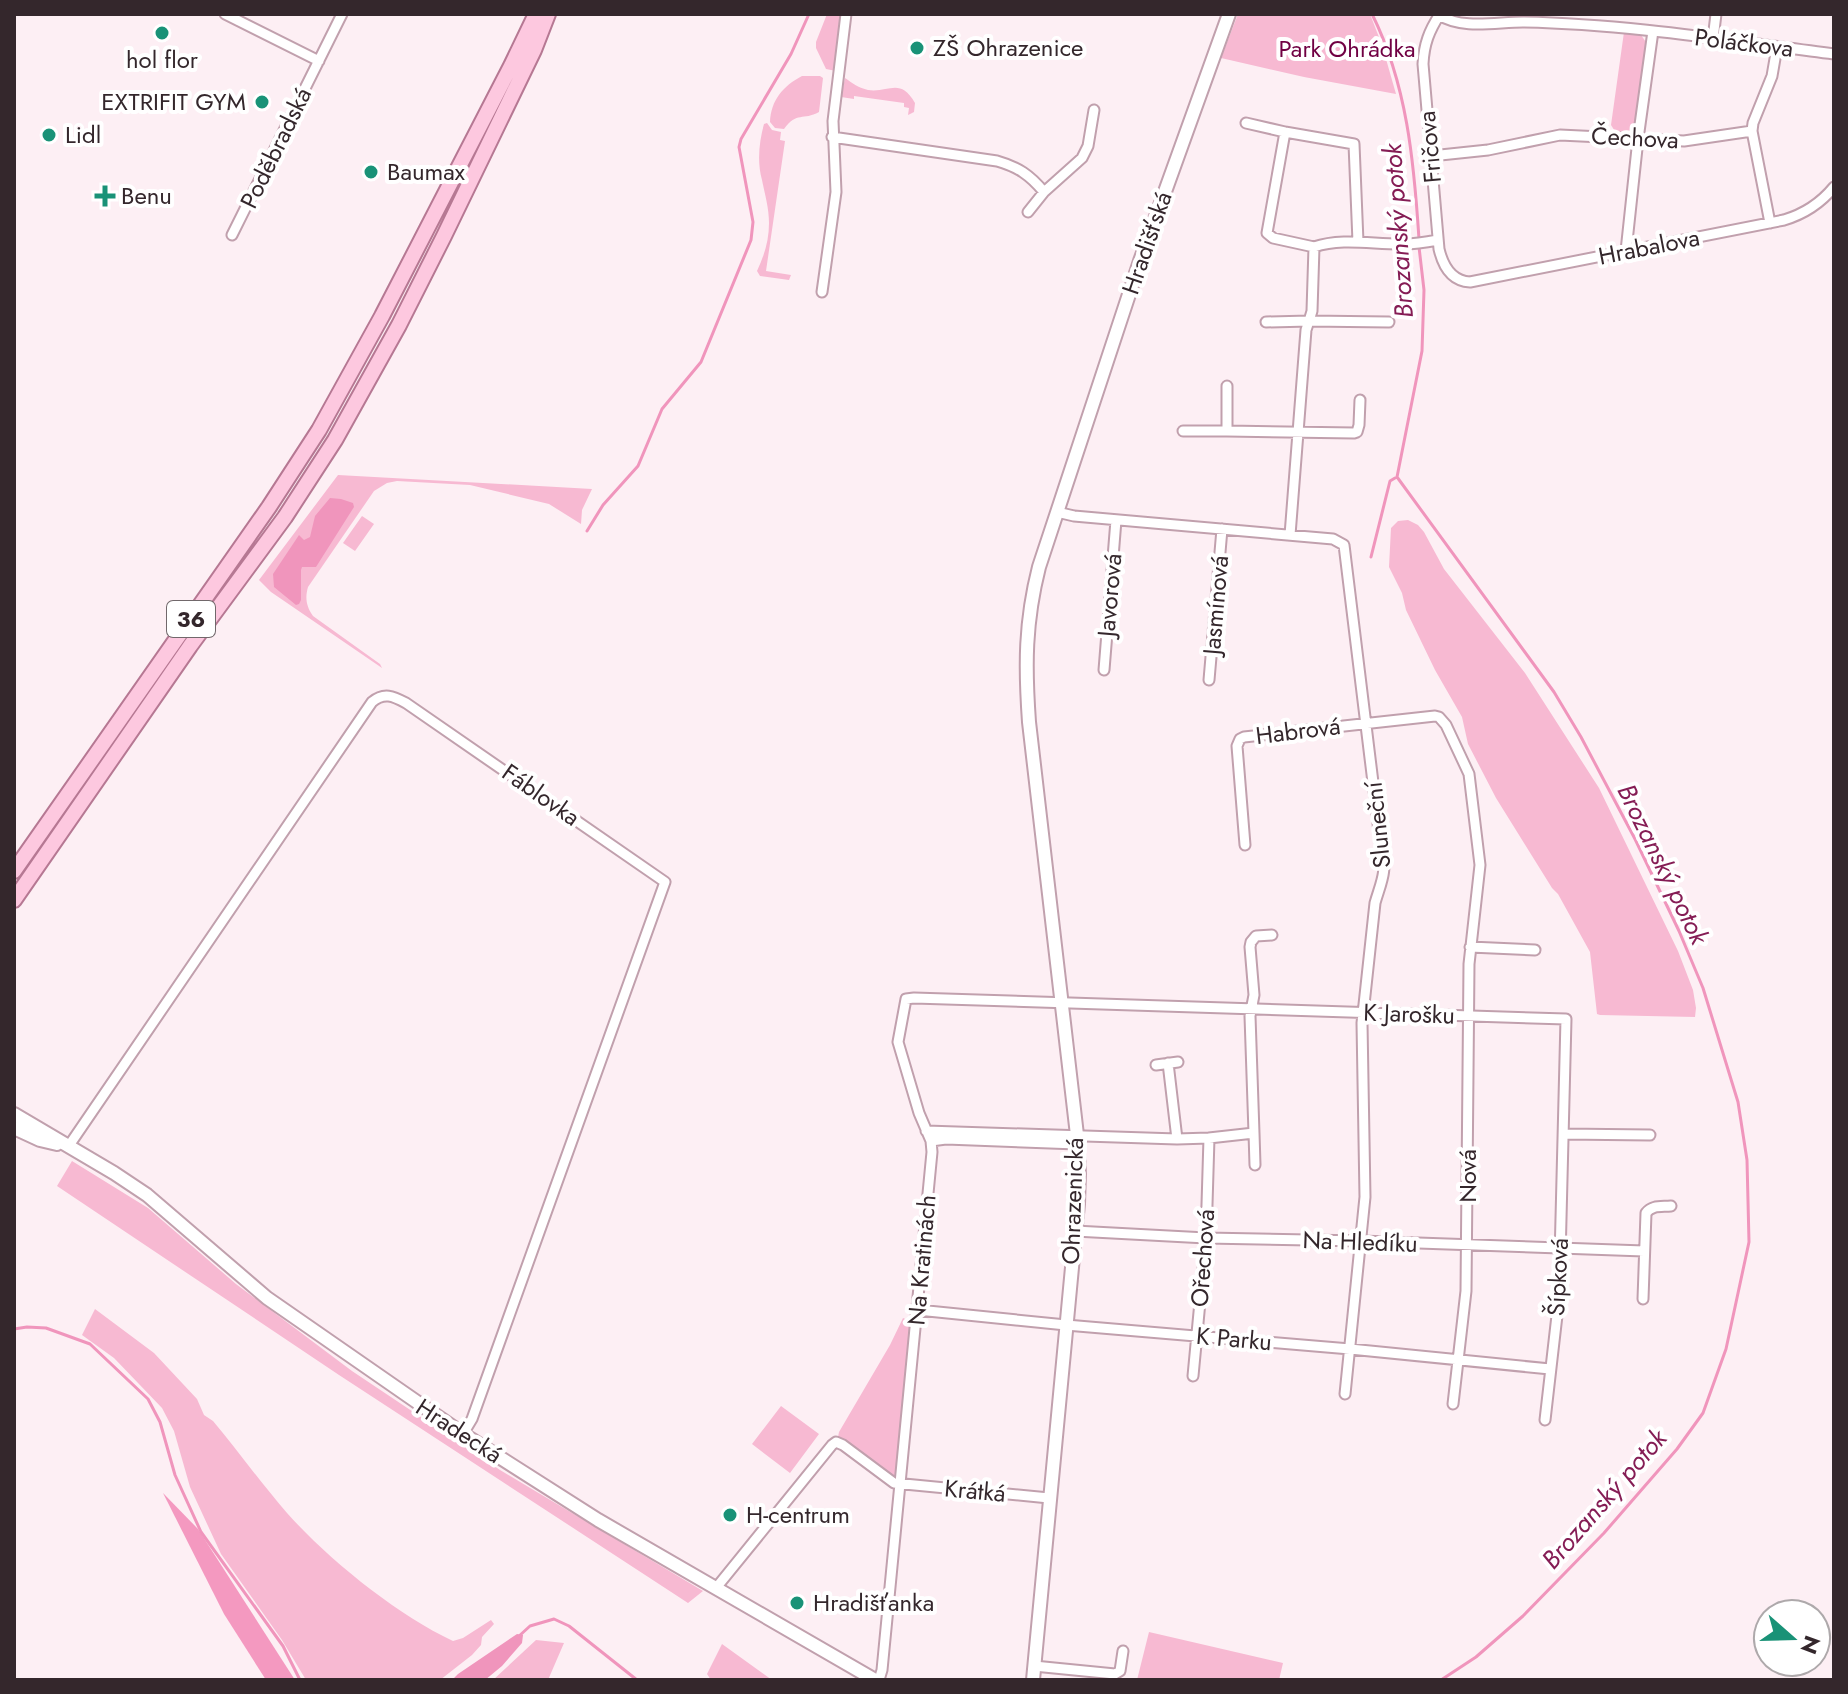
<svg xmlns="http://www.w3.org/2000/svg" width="1848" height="1694" font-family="Jost,sans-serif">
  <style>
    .green { fill: #f7b9d2 }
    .forest { fill: #f499c0 }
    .water { fill: #f095bc }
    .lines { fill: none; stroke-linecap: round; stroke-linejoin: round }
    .stream { stroke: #f095bc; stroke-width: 3 }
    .street-casing { stroke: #c1a0ad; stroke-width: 13 }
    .secondary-casing { stroke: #c1a0ad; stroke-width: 16 }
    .primary-casing { stroke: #b67893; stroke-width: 18 }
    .street { stroke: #fff; stroke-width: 9 }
    .secondary { stroke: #fff; stroke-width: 12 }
    .primary { stroke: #fdc8df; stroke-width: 14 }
    .poi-dot { fill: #199277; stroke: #fff; stroke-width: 3 }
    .labels { text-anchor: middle; stroke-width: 8; stroke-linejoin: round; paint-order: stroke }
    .shield { fill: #fff; stroke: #71686b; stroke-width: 2 }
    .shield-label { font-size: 22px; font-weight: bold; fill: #34272c }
    .street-label { font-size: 24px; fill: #34272c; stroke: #fff }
    .poi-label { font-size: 24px; fill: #34272c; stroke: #fff; text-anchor: start }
    .park-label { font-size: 24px; fill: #700043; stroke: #fff }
    .water-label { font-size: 26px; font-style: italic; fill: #851d55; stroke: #fff }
  </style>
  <rect width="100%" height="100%" fill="#fdeff4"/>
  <path class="green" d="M827 14H840L835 59 836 71 826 69 816 48V42Z
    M1238 14H1370L1382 45 1396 94 1304 77 1221 58Z
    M1624 32 1641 35 1648 45 1636 129 1630 134 1616 133 1611 125Z
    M802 76H820L823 78 819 112C803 121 797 111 784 129L775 128 770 122C771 100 783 86 802 76Z
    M845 78C852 83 859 88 868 90 889 93 900 77 915 103L914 112 908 115 909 108 904 107V103L854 96V99L841 97Z
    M767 123 772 130 781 132 780 140 785 141 766 271 791 275 789 280 760 276 757 271C764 256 769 241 769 223 769 208 765 195 762 180 757 162 759 142 764 124Z
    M338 475 592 489 582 510 581 524 549 504 470 485 397 481 387 483 374 491 308 587C305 598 306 606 313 616L380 664 382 668 271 592 259 580Z
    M362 516 374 524 355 551 343 543Z
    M1408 520 1418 525 1424 532 1444 569 1525 673 1599 788 1678 951 1693 990 1696 1008 1695 1017 1600 1015 1597 1014 1590 952 1558 894 1552 888 1496 798 1468 744 1462 717 1435 670 1406 610 1402 593 1389 567 1391 528 1398 521Z
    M72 1161 148 1208 236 1284 352 1371 500 1470 703 1591 688 1603 339 1375 57 1186Z
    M95 1309 154 1353 197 1399 204 1415 213 1421C238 1451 261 1483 287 1513 329 1560 396 1614 453 1641L463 1638 491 1620 494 1624 482 1637 481 1645 472 1655 440 1680H306L282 1640 221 1554 190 1487 174 1431 162 1408 114 1358 82 1335Z
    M903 1318 912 1322 897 1479 894 1482 841 1441 838 1437 839 1432 890 1345Z
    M781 1406 819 1434 790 1473 752 1444Z
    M1149 1632 1283 1663 1279 1680H1137Z
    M536 1640 564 1643 548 1680H493Z
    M722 1644 772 1680H711L707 1674Z"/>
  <path class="forest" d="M163 1493 198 1529 295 1680H266L224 1614Z"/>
  <path class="water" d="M330 498 341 499 353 503 354 507 316 567H302L301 570V600L299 604 296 605 274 587 273 574 299 535 304 540 310 537 315 516Z
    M517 1634 523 1635 522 1643 502 1666 485 1680H452L458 1674Z"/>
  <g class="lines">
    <path class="stream" d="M1372 14C1407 84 1414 162 1419 239
      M1419 247 1424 290 1422 351 1397 477 1554 692 1581 737 1635 839 1679 931 1703 988 1738 1102 1747 1160 1749 1242 1726 1349 1703 1413 1677 1449 1604 1533 1523 1616 1476 1657 1441 1680
      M587 531 603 505 638 466 662 409 701 362 751 240 753 222 739 147 741 139 791 54 809 14
      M1371 557 1390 481 1395 478
      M14 1329 27 1327 46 1328 90 1344 148 1399 160 1422 175 1475 201 1532 283 1646 300 1680
      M518 1637 530 1626 554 1619 569 1626 637 1680"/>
    <g class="street-casing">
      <path id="street" d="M225 14 319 61
        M1440 14C1429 31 1424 44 1423 64L1439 249C1443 266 1451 281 1470 282L1784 220C1804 214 1820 204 1834 187
        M1439 15C1463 30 1496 22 1523 22 1627 24 1731 41 1834 54
        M1713 39 1716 14
        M1246 123 1285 132 1354 144 1358 242
        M1752 131 1770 223
        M832 137 997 161C1018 167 1030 175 1044 192L1028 212
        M1431 156 1488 150 1560 135 1684 141 1752 131 1753 123 1772 76 1777 47
        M1044 192 1082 158 1088 146 1094 110
        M232 235 342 14
        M1314 247C1343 237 1375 245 1405 244 1416 244 1427 242 1438 240
        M1626 251 1638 139 1653 31
        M822 292 836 192 833 121 846 14
        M1266 322 1309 321 1312 311 1314 247 1273 238 1267 233 1285 132
        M1183 431H1227V386
        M1227 431 1354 433 1357 432 1359 425 1360 400
        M1057 512 1074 516 1333 539 1344 545 1381 848C1388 871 1381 882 1375 903L1362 1023 1365 1197 1345 1394
        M1290 535 1306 330 1309 321 1389 322
        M1104 670 1116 520
        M1209 680 1222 529
        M1245 845 1237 746 1240 739 1244 737 1435 716 1439 717 1446 725 1469 774 1480 865 1469 964 1466 1291 1453 1404
        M1470 947 1535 950
        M1168 1063 1177 1139
        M1156 1065 1178 1062
        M926 1131 1177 1139 1209 1138
        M1254 1133 1255 1165
        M1564 1134 1650 1135
        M931 1141 946 1139 1077 1144
        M68 1147 372 702C384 692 393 696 406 703L665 882 472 1419 463 1434
        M1075 1231 1206 1238 1361 1241 1644 1251
        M1643 1299 1646 1213C1652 1205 1661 1207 1671 1206
        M918 1310 1066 1325 1350 1349 1550 1369
        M1193 1376 1206 1238 1209 1138 1254 1133 1250 1016 1254 995 1250 947 1251 942 1256 936 1272 935
        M716 1588 832 1445 836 1442 843 1445 894 1483 1049 1498
        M1034 1666 1115 1674 1120 1671 1123 1651
        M879 1680 882 1670 932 1152 931 1141 919 1113 898 1042 906 999 914 998 1566 1019 1559 1298 1545 1420"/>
    </g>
    <g class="secondary-casing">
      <path id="secondary" d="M14 1114 114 1173 147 1195 267 1298 463 1434 598 1520 875 1680
        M14 1128 40 1140 57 1144
        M1033 1680 1078 1204 1079 1174 1077 1135 1029 722C1025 666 1025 622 1039 567L1140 261 1229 14"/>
    </g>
    <g class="primary-casing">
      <path id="primary" d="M14 871 269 507 319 430 382 316 511 66 536 14
        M14 900 190 646 285 517 335 440 399 325 444 236 534 50 548 14"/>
    </g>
    <use href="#street" class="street"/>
    <use href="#secondary" class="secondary"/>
    <use href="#primary" class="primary"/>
  </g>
  <g class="poi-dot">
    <circle cx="162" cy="33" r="8"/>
    <circle cx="917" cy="48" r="8"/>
    <circle cx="262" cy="102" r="8"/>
    <circle cx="49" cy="135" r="8"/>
    <circle cx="371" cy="172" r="8"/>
    <path d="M101 184h8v8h8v8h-8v8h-8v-8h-8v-8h8z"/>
    <circle cx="730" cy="1515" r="8"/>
    <circle cx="797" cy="1603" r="8"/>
  </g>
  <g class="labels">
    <rect class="shield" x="167" y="601" width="48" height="36" rx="6"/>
    <g class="shield-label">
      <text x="191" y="627">36</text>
    </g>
    <g class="street-label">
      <text transform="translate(1744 43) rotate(7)" y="8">Poláčkova</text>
      <text transform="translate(1635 138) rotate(3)" y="8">Čechova</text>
      <text transform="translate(1430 147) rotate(-95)" y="8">Fričova</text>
      <text transform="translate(276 148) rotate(-64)" y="8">Poděbradská</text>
      <text transform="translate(1147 243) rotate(-71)" y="8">Hradišťská</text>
      <text transform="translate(1649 247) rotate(-11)" y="8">Hrabalova</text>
      <text transform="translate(1110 595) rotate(-85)" y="8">Javorová</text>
      <text transform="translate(1216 605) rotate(-85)" y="8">Jasmínová</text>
      <text transform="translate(1298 731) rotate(-7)" y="8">Habrová</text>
      <text transform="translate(541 795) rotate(35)" y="8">Fáblovka</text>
      <text transform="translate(1378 825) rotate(-96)" y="8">Sluneční</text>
      <text transform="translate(1409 1014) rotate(2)" y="8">K Jarošku</text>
      <text transform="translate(1468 1176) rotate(-90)" y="8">Nová</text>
      <text transform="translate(1073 1201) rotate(-88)" y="8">Ohrazenická</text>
      <text transform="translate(1360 1242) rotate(2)" y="8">Na Hledíku</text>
      <text transform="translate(1203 1258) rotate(-86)" y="8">Ořechová</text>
      <text transform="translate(922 1260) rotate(-85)" y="8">Na Kratinách</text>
      <text transform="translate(1558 1277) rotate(-87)" y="8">Šípková</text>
      <text transform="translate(1234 1339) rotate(5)" y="8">K Parku</text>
      <text transform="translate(459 1431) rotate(33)" y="8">Hradecká</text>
      <text transform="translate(975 1491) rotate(5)" y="8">Krátká</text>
    </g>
    <g class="poi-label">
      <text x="933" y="56">ZŠ Ohrazenice</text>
      <text x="162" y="68" text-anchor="middle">hol flor</text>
      <text x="246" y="110" text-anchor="end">EXTRIFIT GYM</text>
      <text x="65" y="143">Lidl</text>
      <text x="387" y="180">Baumax</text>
      <text x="121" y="204">Benu</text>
      <text x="746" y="1523">H-centrum</text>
      <text x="813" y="1611">Hradišťanka</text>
    </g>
    <g class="park-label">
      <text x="1347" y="57">Park Ohrádka</text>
    </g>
    <g class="water-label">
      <text transform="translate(1398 231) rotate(-94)" y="9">Brozanský potok</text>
      <text transform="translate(1663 864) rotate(64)" y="9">Brozanský potok</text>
      <text transform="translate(1604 1499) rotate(-49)" y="9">Brozanský potok</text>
    </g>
  </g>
  <rect width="1848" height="1694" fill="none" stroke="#34272c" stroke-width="32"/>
  <g transform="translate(1792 1638) rotate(110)"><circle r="38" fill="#ffffff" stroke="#aea9ab" stroke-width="2"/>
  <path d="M0-6L14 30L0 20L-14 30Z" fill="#199277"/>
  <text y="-12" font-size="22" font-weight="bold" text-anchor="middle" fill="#34272c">N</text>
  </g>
</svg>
